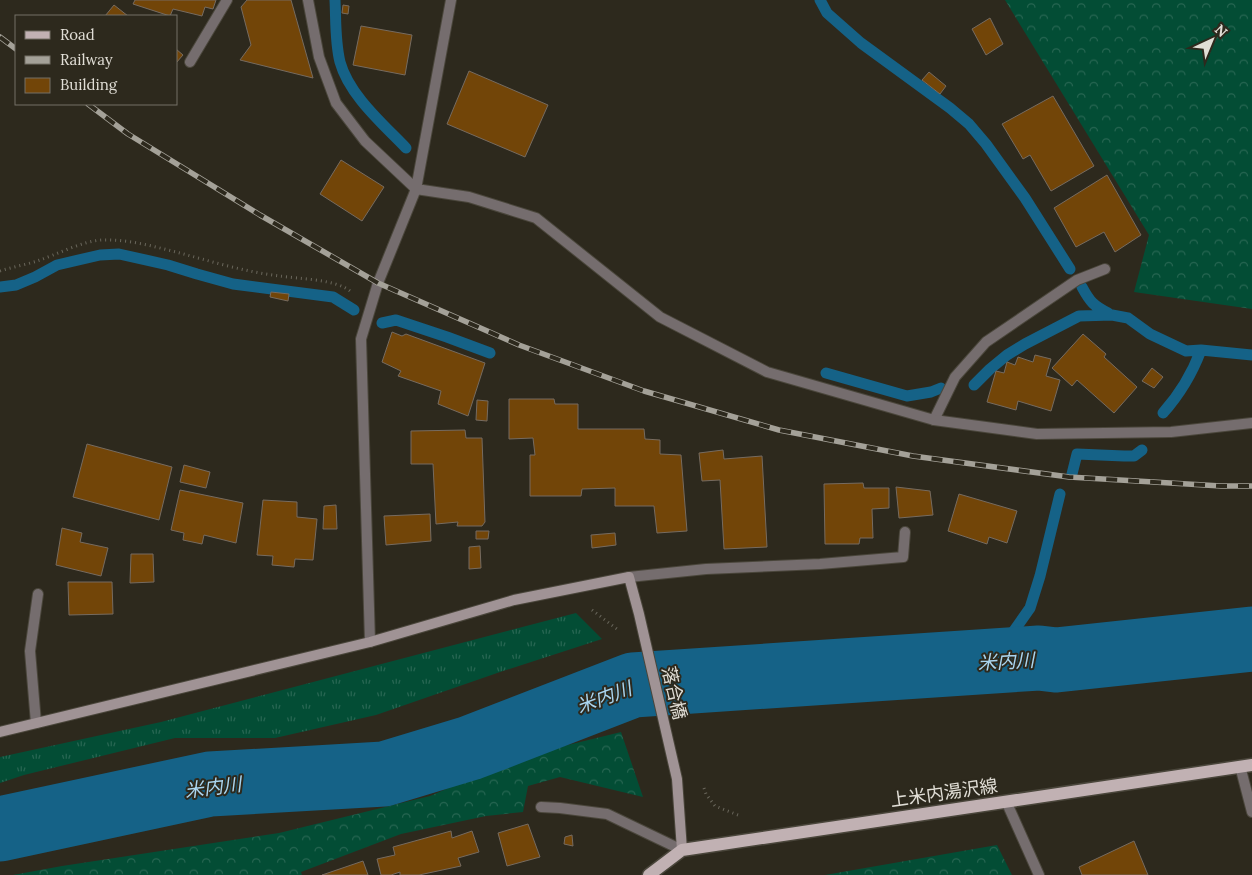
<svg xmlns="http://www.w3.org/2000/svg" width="1252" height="875" font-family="Lora,'Noto Sans JP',serif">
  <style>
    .grass { fill: url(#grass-tufts) }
    .forest { fill: url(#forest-crowns) }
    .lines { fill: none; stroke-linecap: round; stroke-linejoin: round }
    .stream { stroke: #156287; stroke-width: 11 }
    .river { stroke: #156287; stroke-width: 65 }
    .building { fill: #724508; stroke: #766b60 }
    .lane-casing { stroke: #4a463b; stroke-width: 12 }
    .street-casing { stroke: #4a463b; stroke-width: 12 }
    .secondary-casing { stroke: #4a463b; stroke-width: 12 }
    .primary-casing { stroke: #4a463b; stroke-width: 15 }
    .path { stroke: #6a675c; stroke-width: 3; stroke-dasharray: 1 4; stroke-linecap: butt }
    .lane { stroke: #756d6e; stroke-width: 10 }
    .street { stroke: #756d6e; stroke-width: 10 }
    .secondary { stroke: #a09395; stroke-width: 10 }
    .primary { stroke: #c1b1b3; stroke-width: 12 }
    .rail-casing { stroke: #a4a198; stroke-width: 5.5 }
    .rail { stroke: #2d291d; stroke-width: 4; stroke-dasharray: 11; stroke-linecap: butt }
    .labels { text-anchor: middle; stroke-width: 4; stroke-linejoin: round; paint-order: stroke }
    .street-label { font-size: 18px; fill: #e1ded6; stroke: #2d291d }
    .water-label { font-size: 19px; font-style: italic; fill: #aad5ef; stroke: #2d291d }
  </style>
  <defs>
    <pattern id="grass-tufts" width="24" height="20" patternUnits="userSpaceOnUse" patternTransform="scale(1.25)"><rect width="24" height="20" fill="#034d35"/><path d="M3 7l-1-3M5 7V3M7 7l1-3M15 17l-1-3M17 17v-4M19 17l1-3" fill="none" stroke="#276652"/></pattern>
    <pattern id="forest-crowns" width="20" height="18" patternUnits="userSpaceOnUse" patternTransform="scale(1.25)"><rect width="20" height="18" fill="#034d35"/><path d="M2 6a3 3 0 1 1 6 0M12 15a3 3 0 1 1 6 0" fill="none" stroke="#276652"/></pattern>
  </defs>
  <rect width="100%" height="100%" fill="#2d291d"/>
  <path class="grass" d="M576 613 602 639 503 671 376 715 275 738H175L24 775 0 783V757L161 722Z"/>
  <path class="forest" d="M1005 0H1252V309L1134 292 1149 235Z
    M621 732 643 797 560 777 528 786 523 812 486 816 401 834 301 872 302 875H13L62 866 279 833 430 796 523 756Z
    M997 845 1012 875H825Z"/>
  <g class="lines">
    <path class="stream" d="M335 0C336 20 335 42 340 62 349 95 383 124 406 148
      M820 0 827 13 861 43 950 108 969 124 986 144 1025 198 1070 269
      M0 287 16 285 35 277 57 265 100 255 119 254 168 265 197 274 233 284 333 297 354 310
      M1082 287C1090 302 1094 306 1108 313
      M382 323 396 320 447 337 490 353
      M826 373 907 396 931 392 941 388
      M974 385 990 369 1007 355 1025 344 1079 316 1112 315 1128 318 1150 334 1186 351 1201 350
      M1163 413C1180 394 1192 374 1201 350L1252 355
      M1072 474 1077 454 1124 456H1134L1142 450
      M984 662 1004 645 1030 608 1040 576 1060 494"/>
    <path class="river" d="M0 829 210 784 384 774 470 748 633 685 1039 658 1056 660 1252 639"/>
  </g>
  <path class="building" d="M135 0H216L213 9 205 7 202 16 173 9 170 16 133 4Z
    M247 0H291L313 78 240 60 251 45 241 7Z
    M114 5 128 16H105Z
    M343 5 349 6 348 14 342 13Z
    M990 18 1003 44 986 55 972 29Z
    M361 26 412 35 405 75 353 65Z
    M176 49 183 55 176 63Z
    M469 71 548 105 525 157 447 124Z
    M929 72 946 86 940 94 922 80Z
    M1053 96 1094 166 1051 191 1030 155 1023 159 1002 124Z
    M341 160 384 187 362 221 320 194Z
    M1107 175 1141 235 1115 252 1104 232 1076 247 1054 208Z
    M271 292 289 294 288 301 270 297Z
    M392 332 402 336 406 334 485 363 468 416 438 404 441 391 398 376 401 371 382 362Z
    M1083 334 1106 354 1104 357 1137 387 1114 413 1077 380 1072 386 1052 368Z
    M1035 355 1051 359 1046 376 1060 380 1051 411 1018 401 1016 410 987 402 996 371 1004 373 1007 362 1015 365 1018 357 1033 362Z
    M1152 368 1163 377 1154 388 1142 381Z
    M509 399H554L555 404H578V429H644L645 439 660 440V454L681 455 687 531 657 533 654 506H615V488L582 489 581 496H530V455H535L533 438 509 439Z
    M477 400 488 401 487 421 476 420Z
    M465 430 466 438H482L485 522 482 526H457L458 522 436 524 433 464H411V431Z
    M87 444 172 467 159 520 73 497Z
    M723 450 724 459 762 456 767 547 724 549 720 480 702 481 699 453Z
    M184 465 210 472 206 488 180 482Z
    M863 483 864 488H889V508L872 509 873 538H860L859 544H825L824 484Z
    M896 487 930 491 933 515 899 518Z
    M180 490 243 503 236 543 204 535 202 544 183 540 184 533 171 530Z
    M959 494 1017 511 1007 543 989 537 987 544 948 531Z
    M263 500 297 502V517L317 519 313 560 295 559 294 567 272 565 273 556 257 555Z
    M336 505 337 529H323L324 506Z
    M430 514 431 541 386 545 384 516Z
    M62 528 82 533 80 542 108 548 101 576 56 565Z
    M476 531H489L488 539H476Z
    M615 533 616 545 592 548 591 535Z
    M480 546 481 568 469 569V547Z
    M131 554H153L154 582 130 583Z
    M68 582H112L113 614 69 615Z
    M528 824 540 857 507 866 498 833Z
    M451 831 452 838 472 831 479 852 458 858 461 866 419 875H400V872L391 875H381L377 859 395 855 393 847Z
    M572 835 573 846 564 844 565 837Z
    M1134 841 1148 875H1082L1079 867Z
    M363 861 368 875H322Z"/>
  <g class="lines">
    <g class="lane-casing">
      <path id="lane" d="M934 420 955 377 986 342 1077 280 1105 269
        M541 807 560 808 607 814 682 850"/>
    </g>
    <g class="street-casing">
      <path id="street" d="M308 0 319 57 336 103 365 141 416 189 469 197 536 218 660 317 767 372 934 420 1037 434 1171 432 1252 423
        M190 62 227 0
        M629 577 706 569 820 564 903 557 905 532
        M370 642 361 339 378 283 416 189 451 0
        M36 723 30 651 38 594
        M1240 766 1252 812
        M1006 801 1039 875"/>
    </g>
    <g class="secondary-casing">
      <path id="secondary" d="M0 732 370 642 514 600 629 577 639 614 677 779 682 850"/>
    </g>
    <g class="primary-casing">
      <path id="primary" d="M649 875 682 850 1252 765"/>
    </g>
    <path class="path" d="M0 271C12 267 25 265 37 261 56 255 82 241 102 240 127 239 152 246 176 252 210 261 245 272 280 276 299 279 335 279 350 291
      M592 610 617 629
      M704 788 706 794 715 806 738 815"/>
    <use href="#lane" class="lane"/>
    <use href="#street" class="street"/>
    <use href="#secondary" class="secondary"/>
    <use href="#primary" class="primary"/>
    <g class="rail-casing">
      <path id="rail" d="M0 37 16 49
        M88 104 128 134 260 215 378 283 519 345 644 391 779 430 913 456 1069 477 1221 486H1252"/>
    </g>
    <use href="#rail" class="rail"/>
  </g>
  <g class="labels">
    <g class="street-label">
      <text transform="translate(674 693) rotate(77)" y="6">落合橋</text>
      <text transform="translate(944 793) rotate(-8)" y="6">上米内湯沢線</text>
    </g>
    <g class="water-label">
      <text transform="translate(1006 661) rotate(-3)" y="7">米内川</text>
      <text transform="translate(604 697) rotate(-20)" y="7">米内川</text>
      <text transform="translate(213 787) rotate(-7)" y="7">米内川</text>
    </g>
  </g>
  <rect x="15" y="15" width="162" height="90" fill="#2d291d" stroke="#757167"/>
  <rect x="25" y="31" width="25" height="8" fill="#c1b1b3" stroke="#757167"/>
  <text x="60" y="40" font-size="15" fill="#e1ded6">Road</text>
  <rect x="25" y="56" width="25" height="8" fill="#a4a198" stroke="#757167"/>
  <text x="60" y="65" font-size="15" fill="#e1ded6">Railway</text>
  <rect x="25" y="78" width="25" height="15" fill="#724508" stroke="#757167"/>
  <text x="60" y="90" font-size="15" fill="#e1ded6">Building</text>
  <g transform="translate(1212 40) rotate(44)" stroke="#2d291d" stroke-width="4" paint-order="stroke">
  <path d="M0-4L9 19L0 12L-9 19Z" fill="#e1ded6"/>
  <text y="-8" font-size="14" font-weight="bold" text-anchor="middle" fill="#e1ded6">N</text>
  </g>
</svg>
